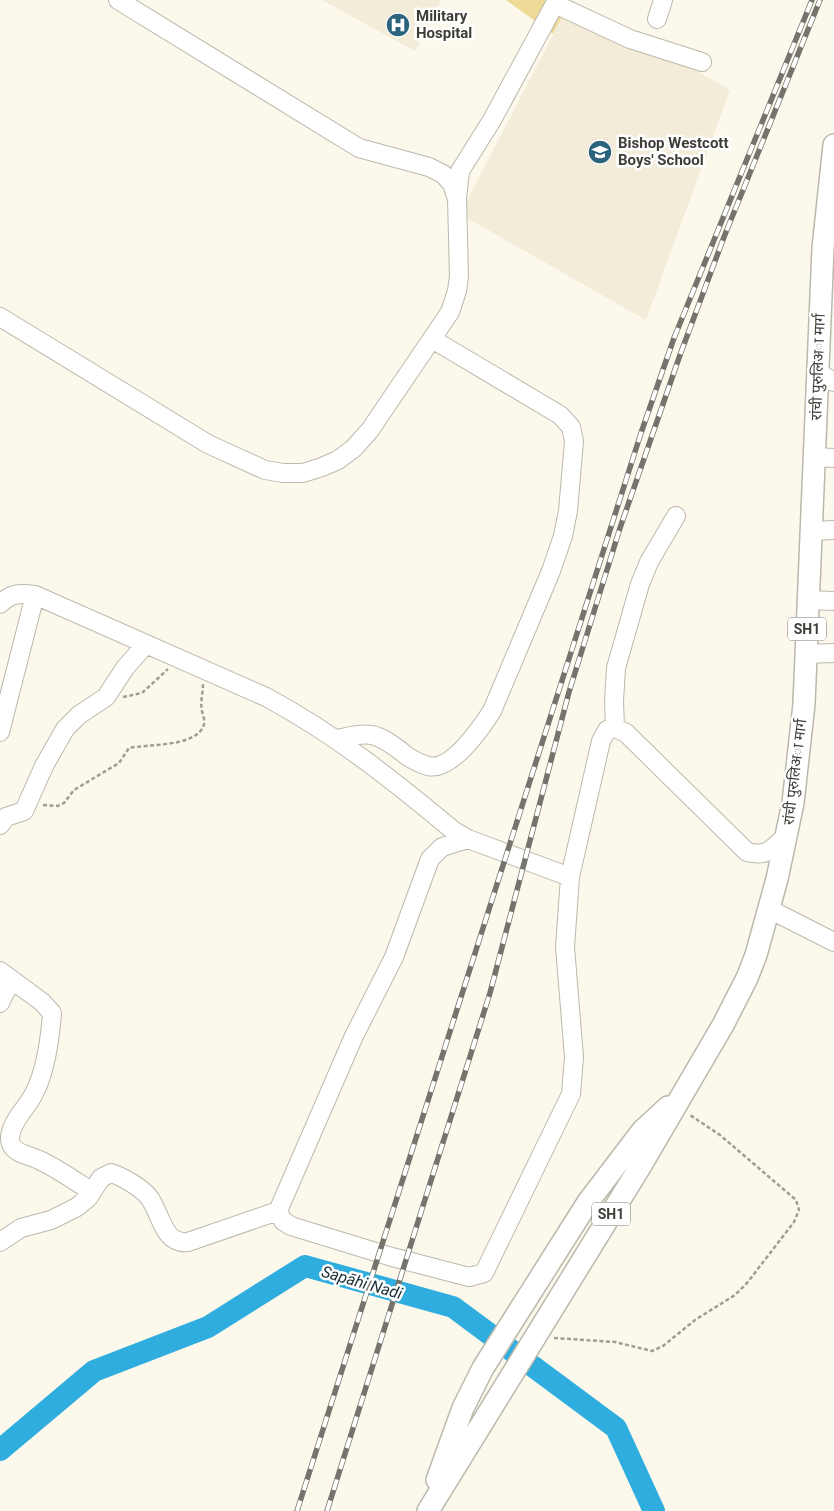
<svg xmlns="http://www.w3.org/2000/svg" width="834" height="1511" font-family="Roboto,'Noto Sans Devanagari',sans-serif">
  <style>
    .built { fill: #f2ecd9 }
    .green { fill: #eddb97 }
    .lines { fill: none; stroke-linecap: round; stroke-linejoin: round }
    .river { stroke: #2faddf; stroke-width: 22 }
    .minor-casing { stroke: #bbb8ac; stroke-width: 20 }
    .major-casing { stroke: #bbb8ac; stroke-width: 24 }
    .path { stroke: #9f9d94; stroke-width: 2.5; stroke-dasharray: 4 2.5; stroke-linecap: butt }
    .minor { stroke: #fff; stroke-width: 18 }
    .major { stroke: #fff; stroke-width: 21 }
    .rail-casing { stroke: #75746c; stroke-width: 5.5 }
    .rail { stroke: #fff; stroke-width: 4; stroke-dasharray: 11; stroke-linecap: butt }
    .labels { text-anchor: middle; stroke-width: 5; stroke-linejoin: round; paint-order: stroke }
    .shield { fill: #fff; stroke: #787774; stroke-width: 1 }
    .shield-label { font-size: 14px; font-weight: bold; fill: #3e3d38 }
    .poi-label { font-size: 15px; font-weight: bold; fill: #3e3d38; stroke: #fff; text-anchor: start }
    .street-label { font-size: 15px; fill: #3e3d38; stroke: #fff }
    .water-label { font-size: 16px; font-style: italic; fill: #1d313b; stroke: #fff }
  </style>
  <rect width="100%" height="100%" fill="#fcf9ec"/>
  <path class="built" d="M322 0H441L415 51Z
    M571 0 730 90 646 320 460 214Z"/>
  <path class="green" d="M506 0H571L553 34Z"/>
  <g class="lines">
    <path class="river" d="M0 1450 94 1371 208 1327 305 1266 453 1307 616 1428 654 1511"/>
    <g class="minor-casing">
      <path id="minor" d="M555 4 630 39 702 62
        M657 19 663 0
        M457 199 460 171 492 120 557 0
        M0 317 208 444 265 470 283 473H303L322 467 338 460 354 448 370 430 450 312 457 291 459 276 457 199 452 184 443 174 429 167 359 148 118 0
        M818 372 834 382
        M814 457 834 458
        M811 531 834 530
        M808 600 834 601
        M0 604C11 593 19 593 35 595L266 697C335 734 394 781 454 831L468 839 570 877
        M806 654 834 653
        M615 728 614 701 616 668 640 584 649 562 676 516
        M0 732 35 595
        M337 739C347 737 360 733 371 735 384 737 397 748 407 756 413 760 421 764 428 766 451 772 481 728 492 711L551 571 563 536 568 511 574 441 571 427 560 415 432 339
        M0 825 6 817 24 811 44 766 65 729 79 715 106 697 125 668 146 644
        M769 909 834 942
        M0 971 42 1002 52 1013C50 1040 45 1079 29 1102 22 1112 4 1132 12 1146 18 1155 30 1155 39 1160 57 1168 75 1181 92 1192
        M0 1003 11 980
        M278 1211 283 1221 291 1226 392 1257 469 1277 484 1273 571 1094 574 1057 565 947 570 877 601 741 607 730 615 728 626 733 747 852C768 857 771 849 786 836
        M0 1242 21 1228 51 1220 77 1207 88 1198 101 1178 111 1173C123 1177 140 1187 148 1196 161 1211 162 1245 188 1242L278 1211 354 1036 394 957 430 859 442 847 468 839"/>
    </g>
    <g class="major-casing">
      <path id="major" d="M437 1480 463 1408 483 1368 588 1202 642 1131 668 1107
        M428 1511 640 1167 723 1025 747 978 756 955 777 879 793 803 804 704 823 248 834 145"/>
    </g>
    <path class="path" d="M123 697 142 693 168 669
      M43 805 58 806 64 803 74 790 119 763 129 748C148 744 194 747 203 727 206 721 203 716 202 711 200 702 203 693 203 684
      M554 1338 615 1342 652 1351 663 1346 695 1320 735 1295 747 1283 794 1222 799 1210 796 1200 720 1135 690 1115"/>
    <use href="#minor" class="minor"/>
    <use href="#major" class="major"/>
    <g class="rail-casing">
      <path id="rail" d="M297 1511 641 433 674 338 812 0
        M327 1511 490 993 569 692 620 528 680 355 724 237 820 0"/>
    </g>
    <use href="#rail" class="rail"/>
  </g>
  <defs>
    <g id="hospital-disc" transform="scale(1.25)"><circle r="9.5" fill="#2b637d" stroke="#fff"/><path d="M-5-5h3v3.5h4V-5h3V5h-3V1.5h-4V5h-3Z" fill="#fff"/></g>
    <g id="school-disc" transform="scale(1.25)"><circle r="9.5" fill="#2b637d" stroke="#fff"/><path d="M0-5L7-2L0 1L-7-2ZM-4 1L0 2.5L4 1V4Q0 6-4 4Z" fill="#fff"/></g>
  </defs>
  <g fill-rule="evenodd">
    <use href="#hospital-disc" x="398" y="25"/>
    <use href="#school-disc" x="600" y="152"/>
  </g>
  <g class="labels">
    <g class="shield">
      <rect x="788" y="617.5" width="38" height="23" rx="4"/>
      <rect x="592" y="1202.5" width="38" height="23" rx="4"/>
    </g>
    <g class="shield-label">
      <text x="807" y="634">SH1</text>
      <text x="611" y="1219">SH1</text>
    </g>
    <g class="poi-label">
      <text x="416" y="21">Military<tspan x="416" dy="17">Hospital</tspan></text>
      <text x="618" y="148">Bishop Westcott<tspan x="618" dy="17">Boys' School</tspan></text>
    </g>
    <g class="street-label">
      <text transform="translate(818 367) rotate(-88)" y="5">रांची पुरुलिअा मार्ग</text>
      <text transform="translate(795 772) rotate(-83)" y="5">रांची पुरुलिअा मार्ग</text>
    </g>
    <g class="water-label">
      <text transform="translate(362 1282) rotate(16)" y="6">Sapāhi Nadi</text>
    </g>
  </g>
</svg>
